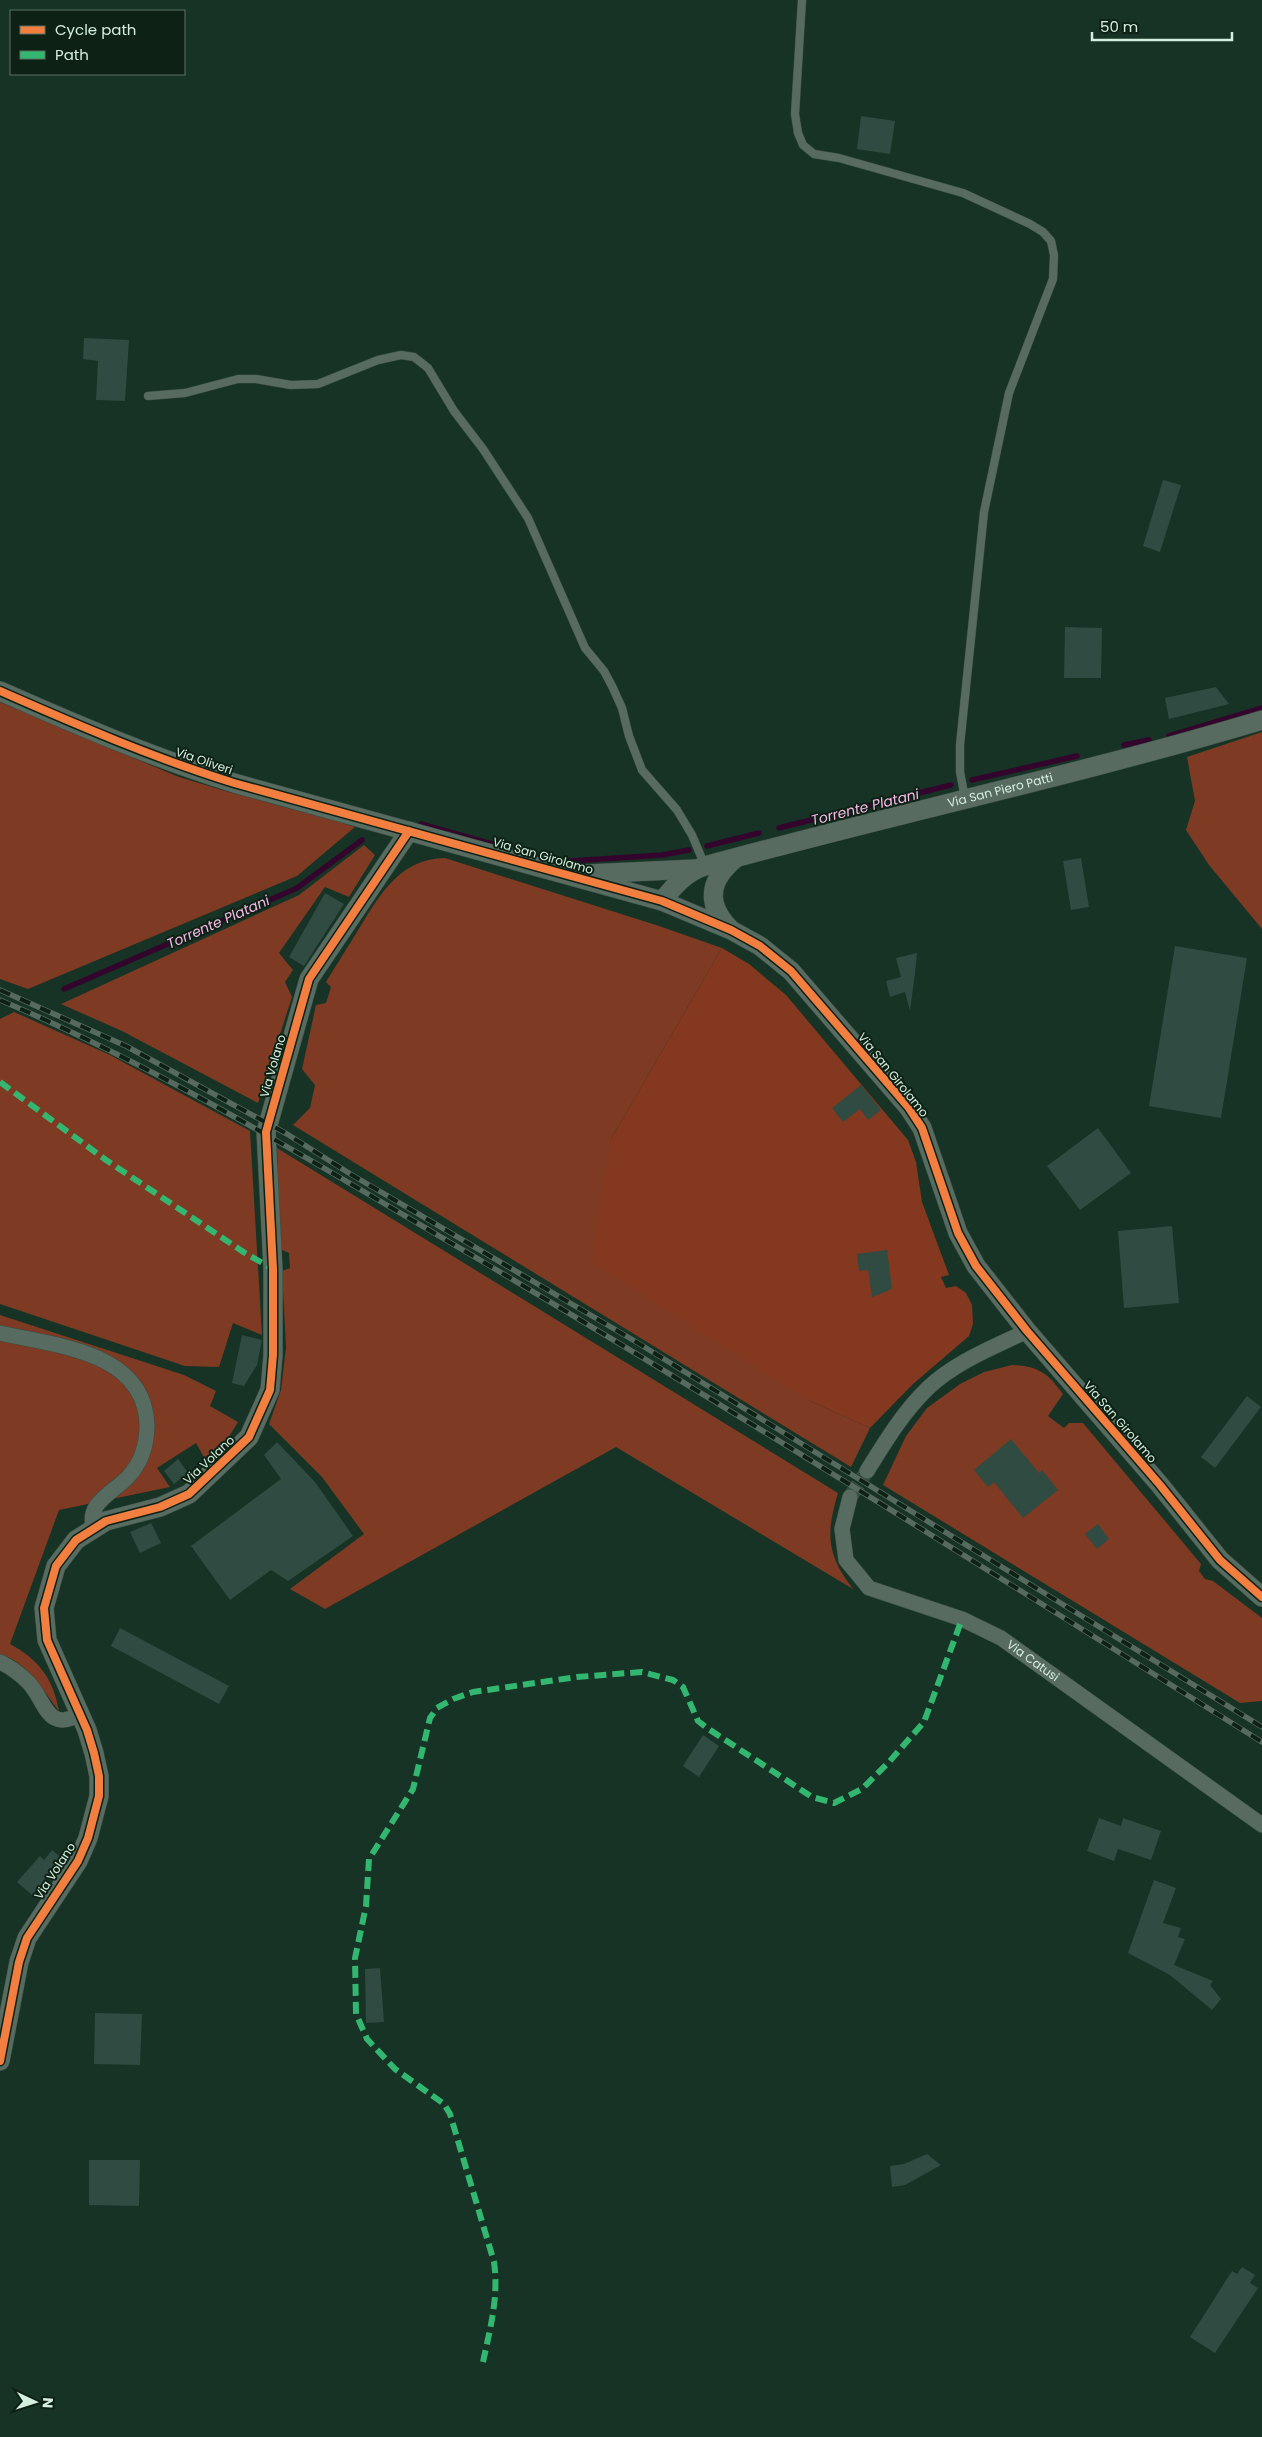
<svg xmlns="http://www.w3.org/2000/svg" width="1262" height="2437" font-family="Poppins,sans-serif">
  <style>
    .green { fill: #7e3a23 }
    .forest { fill: #84381f }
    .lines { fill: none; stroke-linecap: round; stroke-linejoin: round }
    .stream { stroke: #34052c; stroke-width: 5.5 }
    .building { fill: #304b41 }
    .minor-tunnel { stroke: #334f41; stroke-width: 15; stroke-dasharray: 15 8; stroke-linecap: butt }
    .service-casing { stroke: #374d42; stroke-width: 9 }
    .minor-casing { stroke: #374d42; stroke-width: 16 }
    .tertiary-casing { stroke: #374d42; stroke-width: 20 }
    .service { stroke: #576b60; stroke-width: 8 }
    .minor { stroke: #576b60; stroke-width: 15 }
    .tertiary { stroke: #576b60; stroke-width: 19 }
    .rail-casing { stroke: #576a60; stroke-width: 5.5 }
    .rail { stroke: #0d2115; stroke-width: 4; stroke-dasharray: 11; stroke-linecap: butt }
    .quiet { stroke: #33b770; stroke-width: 6; stroke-dasharray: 12 6; stroke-linecap: butt }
    .cycleway-casing { stroke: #0d2115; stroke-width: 11 }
    .cycleway { stroke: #f27e40; stroke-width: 8 }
    .labels { text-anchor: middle; stroke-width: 4; stroke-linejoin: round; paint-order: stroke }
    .street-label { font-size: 12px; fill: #d5efde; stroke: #0d2115 }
    .water-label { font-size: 14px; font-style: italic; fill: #fab8e8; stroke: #0d2115 }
  </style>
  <rect width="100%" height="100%" fill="#163325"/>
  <path class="green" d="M0 702 179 777 232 793 280 803 355 827 297 876 28 989 0 979Z
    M1262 732V929L1209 865 1186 830 1195 801 1187 757Z
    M364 845 375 855 349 897 325 887 279 953 293 970 285 982 292 997 258 1103 122 1031 61 1004 299 895Z
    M445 858 659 926 722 948 611 1139 810 1401 870 1428 851 1467 293 1125 310 1108 315 1085 302 1069 316 1005 326 1003 331 987 326 982C337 964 349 945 360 927 381 893 400 859 445 858Z
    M14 1012 110 1055 250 1131 262 1335 233 1323 219 1367 185 1366 0 1304V1019Z
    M277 1148 838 1493C826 1533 826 1554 853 1589L616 1447 325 1609 290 1589 364 1534 322 1477 269 1424 281 1390 286 1347 282 1271 290 1268 289 1253 282 1250 280 1242Z
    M0 1315 184 1375 216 1391 210 1406 238 1422 227 1440 205 1459 196 1443 157 1468 170 1487 59 1510 10 1644C39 1660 53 1678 59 1711 45 1693 23 1658 0 1655Z
    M1012 1365C1038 1366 1048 1373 1063 1394L1048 1416 1064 1428 1069 1423H1083L1201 1564 1199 1571 1205 1579 1213 1581 1262 1618V1701L1240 1703 883 1485 906 1436 927 1408 960 1384 984 1372Z"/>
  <path class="forest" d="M722 948 749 964 786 995 908 1140 916 1162 922 1202 949 1275 941 1277 946 1288 956 1286 966 1293 972 1305 973 1324 969 1336 913 1384 870 1428 810 1401 592 1262 611 1139Z"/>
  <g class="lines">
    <path class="stream" d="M1169 736 1262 708
      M1124 745 1149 740
      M972 780 1077 756
      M421 824 495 845
      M779 828 951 785
      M707 846 759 833
      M547 860 555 862 662 855 689 850
      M64 989 297 888 362 840"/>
  </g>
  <path class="building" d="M861 116 895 121 890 154 857 149Z
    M84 338 129 340 125 401 96 400 98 361 83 359Z
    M1163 480 1181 485 1160 552 1143 546Z
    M1065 627 1102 628 1101 678H1064Z
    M1216 687 1229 704 1169 719 1165 698Z
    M1081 858 1089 907 1071 910 1063 861Z
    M325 893 344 904 304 966 289 957Z
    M1175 946 1247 958 1221 1118 1149 1106Z
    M917 953 915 973 910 1011 905 992 890 997 886 981 901 977 896 958Z
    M861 1085 881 1110 868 1120 860 1109 843 1122 832 1108Z
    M1098 1128 1131 1173 1080 1210 1047 1166Z
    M1172 1226 1179 1303 1124 1308 1118 1231Z
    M887 1250 892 1289 872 1297 868 1270 859 1271 857 1254Z
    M242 1335 262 1340 257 1365 244 1386 232 1383Z
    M1247 1396 1261 1407 1215 1468 1201 1457Z
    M1011 1439 1039 1473 1042 1470 1058 1490 1023 1518 994 1482 988 1487 974 1470Z
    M277 1442 315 1482 353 1536 288 1581 271 1570 230 1600 191 1546 281 1479 264 1455Z
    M178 1459 188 1473 174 1484 164 1471Z
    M151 1523 161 1543 140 1553 130 1532Z
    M1098 1524 1109 1539 1097 1549 1085 1534Z
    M120 1628 229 1686 219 1704 111 1646Z
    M703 1735 719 1746 699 1777 683 1766Z
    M1099 1818 1121 1826 1123 1818 1161 1831 1151 1860 1118 1849 1114 1861 1087 1851Z
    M52 1850 63 1859 32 1895 17 1882 40 1856 44 1860Z
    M1154 1880 1176 1888 1163 1923 1181 1928 1178 1937 1185 1939 1174 1965 1213 1981 1210 1985 1221 1999 1212 2010 1170 1975 1128 1953Z
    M380 1968 384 2022 366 2023 365 1969Z
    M95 2013 142 2014 140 2065 94 2064Z
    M927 2154 941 2165 905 2185 892 2187 890 2166 904 2164Z
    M89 2160H140L139 2206 89 2205Z
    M1242 2267 1255 2275 1250 2283 1258 2288 1215 2353 1190 2337 1232 2271 1237 2274Z"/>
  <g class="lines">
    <path class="minor-tunnel" d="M850 1497 867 1471"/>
    <g class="service-casing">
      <path id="service" d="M802 0 795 114 798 133 803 145 814 154 839 158 963 193 1030 224 1043 232 1051 241 1054 255 1053 279 1009 393 984 512 960 745V772L965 798
        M148 396 185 393 238 379H256L291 385 318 384 378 360 401 355 414 357 428 368 454 411 483 449 528 518 585 648 604 671 612 686 622 708 629 736 642 770 677 810 692 835 705 866"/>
    </g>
    <g class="minor-casing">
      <g id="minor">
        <path d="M0 1333C55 1346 145 1351 147 1425 147 1444 142 1462 128 1477 113 1493 85 1503 94 1529"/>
        <path d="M867 1471C885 1442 903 1412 928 1388 955 1362 994 1347 1027 1331"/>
        <path id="s1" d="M850 1497 842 1529 846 1560 869 1588 962 1619 1001 1638 1262 1825"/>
        <path d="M0 1662C11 1667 20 1674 29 1683 46 1702 47 1733 80 1714"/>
      </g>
    </g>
    <g class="tertiary-casing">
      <g id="tertiary">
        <path d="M0 691C77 725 154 758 234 783L662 901 731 930 760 946 791 971 909 1108 922 1128 958 1233 976 1266 1027 1331 1160 1485 1220 1560 1262 1597"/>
        <path d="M586 874 695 869"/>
        <path id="s2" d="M662 901C674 886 686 872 705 866 890 815 1078 775 1262 720"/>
        <path d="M730 929C705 903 709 880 736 858"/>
        <path d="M0 2061 19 1962 27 1938 78 1861 88 1838 99 1796V1776L94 1753 87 1730 47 1640 44 1608 56 1566 76 1540 106 1521 160 1507 189 1494 249 1437 270 1390 273 1355V1269L266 1132 309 979 409 831"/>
      </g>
    </g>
    <use href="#service" class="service"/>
    <use href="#minor" class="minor"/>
    <use href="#tertiary" class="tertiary"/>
    <g class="rail-casing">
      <path id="rail" d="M0 990 126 1046 287 1134 352 1175 633 1340 1262 1727
        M0 1000C170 1072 326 1170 485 1263 746 1418 1004 1580 1262 1742"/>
    </g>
    <use href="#rail" class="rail"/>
    <path class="quiet" d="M0 1082 106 1160 245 1253 273 1269
      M483 2362C490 2329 499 2297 494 2262L450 2114 444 2104 395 2069 367 2039 356 2014 355 1958 366 1906 369 1859 413 1789 430 1718 437 1708 453 1699 473 1692 577 1677 642 1672 673 1680 683 1687 698 1721 707 1728 812 1797 834 1803 862 1789 889 1762 924 1722 962 1619"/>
    <g class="cycleway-casing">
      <path id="cycleway" d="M0 691C77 725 154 758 234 783L662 901 731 930 760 946 791 971 909 1108 922 1128 958 1233 976 1266 1027 1331 1160 1485 1220 1560 1262 1597
        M0 2061 19 1962 27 1938 78 1861 88 1838 99 1796V1776L94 1753 87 1730 47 1640 44 1608 56 1566 76 1540 106 1521 160 1507 189 1494 249 1437 270 1390 273 1355V1269L266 1132 309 979 409 831"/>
    </g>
    <use href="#cycleway" class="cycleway"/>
  </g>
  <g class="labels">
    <g class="street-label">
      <text transform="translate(204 761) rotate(19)" y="4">Via Oliveri</text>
      <text dy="4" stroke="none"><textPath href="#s2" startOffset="361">Via San Piero Patti</textPath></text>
      <text transform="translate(543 856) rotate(16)" y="4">Via San Girolamo</text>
      <text transform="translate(273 1066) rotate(-74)" y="4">Via Volano</text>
      <text transform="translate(893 1075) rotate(51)" y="4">Via San Girolamo</text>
      <text transform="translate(1120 1422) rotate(49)" y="4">Via San Girolamo</text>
      <text transform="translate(209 1460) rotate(-43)" y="4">Via Volano</text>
      <text dy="4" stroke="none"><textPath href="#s1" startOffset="281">Via Catusi</textPath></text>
      <text transform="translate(55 1871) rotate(-57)" y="4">Via Volano</text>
    </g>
    <g class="water-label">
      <text transform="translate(865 807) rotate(-14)" y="5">Torrente Platani</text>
      <text transform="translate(218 922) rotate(-24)" y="5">Torrente Platani</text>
    </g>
  </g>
  <rect x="10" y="10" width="175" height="65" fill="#0d2115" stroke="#5d7365"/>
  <rect x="20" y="26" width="25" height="8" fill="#f27e40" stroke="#5d7365"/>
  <text x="55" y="35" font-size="15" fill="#d5efde">Cycle path</text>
  <rect x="20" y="51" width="25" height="8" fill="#33b770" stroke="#5d7365"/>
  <text x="55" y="60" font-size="15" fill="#d5efde">Path</text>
  <g transform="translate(35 2402) rotate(94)" stroke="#0d2115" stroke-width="4" paint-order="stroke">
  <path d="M0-4L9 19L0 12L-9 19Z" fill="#d5efde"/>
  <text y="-8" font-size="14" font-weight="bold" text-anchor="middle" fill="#d5efde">N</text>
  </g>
  <path d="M1092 32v8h140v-8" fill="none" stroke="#d5efde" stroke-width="2.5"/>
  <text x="1100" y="32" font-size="15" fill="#d5efde" stroke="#0d2115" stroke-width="4" paint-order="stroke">50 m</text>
</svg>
